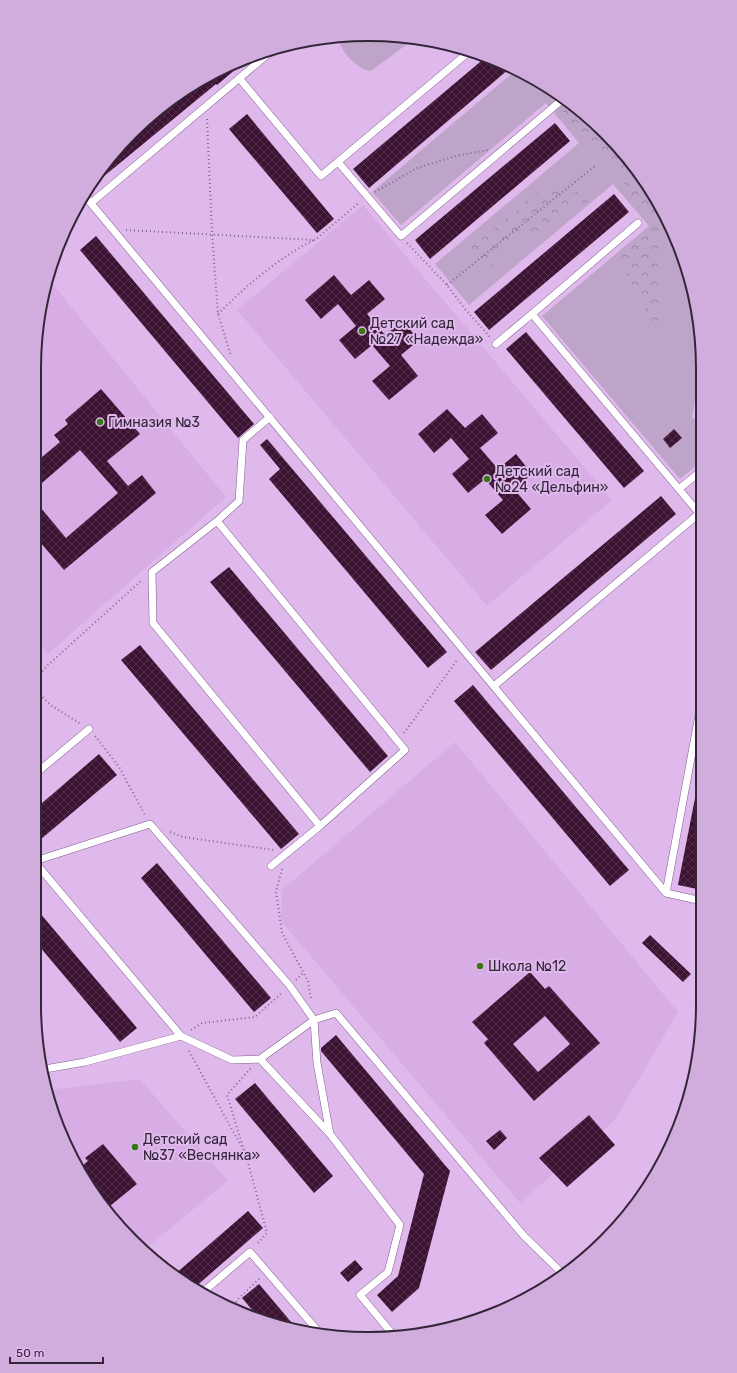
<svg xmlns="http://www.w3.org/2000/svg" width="737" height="1373" font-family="Rubik,sans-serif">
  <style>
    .built { fill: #d8ade6 }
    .grass { fill: #bea4c8 }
    .forest { fill: url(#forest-crowns) }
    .building { fill: url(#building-cross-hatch); fill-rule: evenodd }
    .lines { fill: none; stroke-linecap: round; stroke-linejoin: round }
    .service-casing { stroke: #805d8c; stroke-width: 8 }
    .path { stroke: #82698b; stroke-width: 2; stroke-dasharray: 1 3; stroke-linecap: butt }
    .service { stroke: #fff; stroke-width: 7 }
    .poi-dot { fill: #387814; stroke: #dfb9ec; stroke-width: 1.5 }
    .labels { text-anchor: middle; stroke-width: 4; stroke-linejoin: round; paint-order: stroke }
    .poi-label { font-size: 14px; fill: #342639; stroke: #dfb9ec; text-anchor: start }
    .rim { fill: none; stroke: #342639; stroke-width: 2 }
  </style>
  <defs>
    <pattern id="forest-crowns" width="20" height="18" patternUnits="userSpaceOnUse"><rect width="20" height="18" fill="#bea4c8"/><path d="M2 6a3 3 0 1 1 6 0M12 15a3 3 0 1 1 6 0" fill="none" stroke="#9b85a3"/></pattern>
    <pattern id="building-cross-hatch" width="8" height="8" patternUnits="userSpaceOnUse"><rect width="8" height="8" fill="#3d1334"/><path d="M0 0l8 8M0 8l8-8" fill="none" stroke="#512d4a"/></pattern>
  </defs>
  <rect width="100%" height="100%" fill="#dfb9ec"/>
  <path class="built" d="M363 205 612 500 487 606 237 310Z
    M47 277 226 497 48 654 34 638 35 347Z
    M455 742 678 1012 615 1120 520 1203 281 921 282 890Z
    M140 1079 228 1181 146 1248 103 1208 52 1112 48 1090Z"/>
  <path class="grass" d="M391 35 414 39 371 71C357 70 339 50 338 36Z
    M517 69 589 117 646 182 678 241 700 325V371L692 418 700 420V441L696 466 680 479 542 316 649 226 613 184 469 305 435 264 579 143 546 103 401 225 372 192Z"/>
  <path class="forest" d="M569 104 589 117 646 182 665 218 659 230 660 259 657 281 661 296V317L659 326 654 327C648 320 647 310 641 302 637 295 628 293 621 283L627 273 621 256C629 246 654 236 651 221L629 195 624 181 613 168 610 159 601 148 583 136 564 114 563 111Z
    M555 187 559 190 558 199 563 200 580 189 592 194 590 201C578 204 557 208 550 220 546 227 551 228 542 237L525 234 519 236 498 249 488 259 495 266 494 272 487 273C479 267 478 256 469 249L472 243 490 234 499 223 515 213 529 196 535 193 541 194Z"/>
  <path class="building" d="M486 57 505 64 509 69 369 188 353 169Z
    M242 61 243 63 217 85 216 84 92 186 91 185 103 165 148 117 201 79Z
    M247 114 334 219 317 233 229 129Z
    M555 123 570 141 430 259 415 240Z
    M614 194 629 212 489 330 474 312Z
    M96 236 254 424 238 438 80 250Z
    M334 275 351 295 369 280 385 299 367 314 385 335 403 321 419 340 401 355 418 376 389 400 372 381 390 366 372 345 355 359 339 340 356 326 338 304 321 319 305 300Z
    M526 332 644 471 624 488 506 349Z
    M101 389 140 434 107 461 128 486 142 475 156 493 64 570 34 535 35 501 66 538 118 493 80 450 35 489V463L60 442 54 435 68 424 65 420Z
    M447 409 465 428 482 414 498 433 480 448 498 469 516 454 532 474 514 489 531 509 502 534 485 515 503 500 485 479 468 493 452 474 469 459 451 438 434 453 418 434Z
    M674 429 682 438 670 448 663 439Z
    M267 439 447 652 428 668 269 479 280 469 260 445Z
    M661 496 676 514 491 670 475 652Z
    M229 567 388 756 370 772 210 582Z
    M140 645 299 834 281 849 121 660Z
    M473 685 629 870 610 886 454 701Z
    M99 754 117 775 34 845V810Z
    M697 788 702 789V890L678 885Z
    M157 863 271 998 254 1012 141 878Z
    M34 906 137 1028 120 1042 34 940Z
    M650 935 691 974 683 982 642 943Z
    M530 972 545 989 549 986 600 1043 534 1101 484 1043 488 1039 472 1022ZM545 1016 570 1044 538 1072 513 1044Z
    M336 1035 450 1171 419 1288 392 1312 377 1295 398 1276 424 1174 321 1051V1048Z
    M255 1083 333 1176 314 1193 235 1099Z
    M589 1115 615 1145 567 1187 539 1158Z
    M500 1130 507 1138 494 1150 486 1141Z
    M103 1144 137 1184 105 1210 81 1167 88 1161 85 1158Z
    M248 1211 263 1228 194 1288 183 1283 174 1275Z
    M355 1260 363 1269 348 1282 340 1273Z
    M259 1284 297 1329 282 1328 257 1316 242 1298Z"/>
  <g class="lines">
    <g class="service-casing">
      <path id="service" d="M239 78 321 176 470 51
        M338 162 401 236 563 99
        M84 195 666 893 702 901
        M91 203 274 49
        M532 314 638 223
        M496 344 532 314 699 513
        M270 417 243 440 239 501 217 521 152 572 153 623 320 826
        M679 489 701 471
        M217 521 405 750 320 826 271 866
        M494 686 701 512
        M34 775 89 729
        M34 861 181 1036
        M35 861 150 824 290 986 314 1020 317 1063 330 1134 400 1225 388 1272 360 1295 395 1337
        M666 893 701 704
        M260 1059 330 1134
        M45 1069 85 1062 181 1036 232 1060 260 1059 314 1020 336 1013 524 1236 562 1273
        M203 1292 250 1252 318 1331"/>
    </g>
    <path class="path" d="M207 119 212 233 218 314 231 356
      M375 192 417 168 456 156 488 150
      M126 230 315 240 360 202
      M407 243 447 285 465 309 490 337
      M447 285 595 166
      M218 314C246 286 278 258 314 240
      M34 680 48 665 142 580
      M34 689 52 706 81 724
      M404 733 458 659
      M95 736 119 767 146 817
      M170 832 183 837 274 850
      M282 869 276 892 282 933 308 981 311 998
      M296 980 304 972
      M191 1030 202 1023 255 1017 283 992
      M189 1051 246 1155 267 1233 256 1245
      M244 1150 227 1095 251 1068
      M235 1306 237 1300 260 1278"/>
    <use href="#service" class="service"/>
  </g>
  <g class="poi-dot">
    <circle cx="362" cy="331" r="4"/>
    <circle cx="100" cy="422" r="4"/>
    <circle cx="487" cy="479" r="4"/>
    <circle cx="480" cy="966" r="4"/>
    <circle cx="135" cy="1147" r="4"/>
  </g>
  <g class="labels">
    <g class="poi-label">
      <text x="370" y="328">Детский сад<tspan x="370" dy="16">№27 «Надежда»</tspan></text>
      <text x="108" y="427">Гимназия №3</text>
      <text x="495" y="476">Детский сад<tspan x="495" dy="16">№24 «Дельфин»</tspan></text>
      <text x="488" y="971">Школа №12</text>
      <text x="143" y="1144">Детский сад<tspan x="143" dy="16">№37 «Веснянка»</tspan></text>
    </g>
  </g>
  <path d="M0 0H737V1373H0ZM368 41H369A327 327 0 0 1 696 368V1005A327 327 0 0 1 369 1332H368A327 327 0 0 1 41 1005V368A327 327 0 0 1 368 41Z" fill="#d1adde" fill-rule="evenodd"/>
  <path class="rim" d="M368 41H369A327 327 0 0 1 696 368V1005A327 327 0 0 1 369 1332H368A327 327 0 0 1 41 1005V368A327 327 0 0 1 368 41Z"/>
  <path d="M10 1357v6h93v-6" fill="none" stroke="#342639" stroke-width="2"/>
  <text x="16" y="1357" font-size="12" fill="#342639" stroke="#dfb9ec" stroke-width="3" paint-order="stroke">50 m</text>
</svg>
